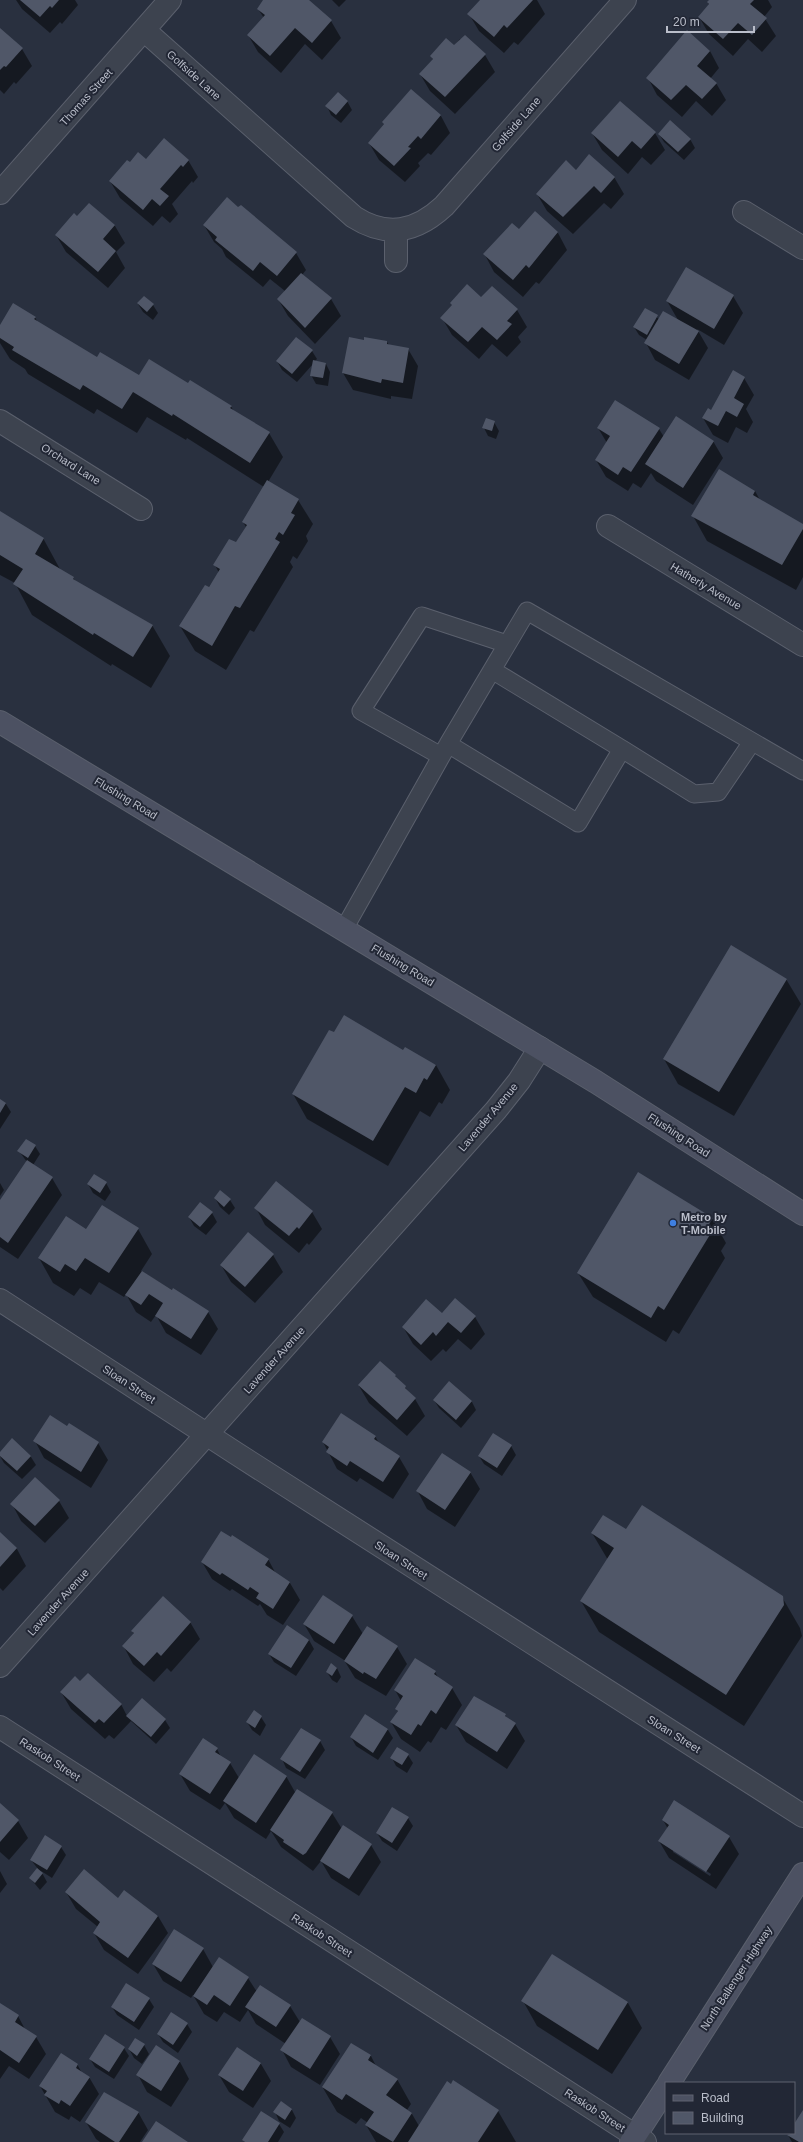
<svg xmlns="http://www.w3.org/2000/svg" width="803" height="2142" font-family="Arial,sans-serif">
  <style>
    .shadow { fill: #0007; fill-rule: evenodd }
    .building { fill: #505768 }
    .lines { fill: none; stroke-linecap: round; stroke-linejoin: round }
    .service-casing { stroke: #5b606d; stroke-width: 19 }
    .minor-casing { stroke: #5b606d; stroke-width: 24 }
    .secondary-casing { stroke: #5b606d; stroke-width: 24 }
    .service { stroke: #3d434f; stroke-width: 17 }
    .minor { stroke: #3d434f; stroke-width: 22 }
    .secondary { stroke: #4c5162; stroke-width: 22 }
    .shop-dot { fill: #3f7fe0; stroke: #222735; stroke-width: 1.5 }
    .labels { text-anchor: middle; stroke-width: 4; stroke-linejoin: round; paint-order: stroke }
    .street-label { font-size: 11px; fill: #babeca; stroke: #222735 }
    .poi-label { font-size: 11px; font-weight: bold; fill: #babeca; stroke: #222735; text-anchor: start }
  </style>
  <rect width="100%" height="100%" fill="#29303f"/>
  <path class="shadow" d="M16 0H75L78 5 62 24 60 22 50 33 22 9Z
    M264 0H307L331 21 341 38 322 60 305 44 281 73 258 52 248 35 264 18 258 9Z
    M332 0H346L339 7Z
    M481 0H537L545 14 518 45 514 42 504 53 479 31 469 14Z
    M710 0H768L772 7 764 17 776 36 762 52 748 39 733 56 709 34 699 17 709 5 708 3Z
    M0 29 22 49 32 66 16 84 14 82 4 94 0 90Z
    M460 39 485 55 495 72 455 114 430 91 420 74 433 60 431 56 454 46Z
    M710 51 719 68 710 79 716 83 726 100 712 116 696 101 682 117 657 95 648 78Z
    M411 90 441 116 450 133 431 155 428 153 418 163 420 166 405 182 379 160 369 143Z
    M347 101 352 110 341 123 331 115 327 106Z
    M592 133H655L665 150 651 165 642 157 628 174 602 150Z
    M659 134 690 139 695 148 684 160 664 142Z
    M188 160 198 177 193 183 192 181 172 204 178 214 170 223 162 216 153 226 120 198 110 181 130 163 146 161Z
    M576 171 614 177 624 194 611 209 604 203 573 234 547 211 537 194Z
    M89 204 115 226 125 243 116 252 125 268 108 288 66 252 56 235 78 218Z
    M535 213 558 233 567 250 539 284 536 282 523 297 494 272 485 255 519 231Z
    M204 225 296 253 306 270 302 275 331 299 341 316 315 344 288 316 278 299 285 291 270 279 263 287 226 257 222 249 214 242Z
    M492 287 517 310 527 327 518 337 521 342 507 357 492 344 479 359 452 335 442 318 481 299Z
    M733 296 743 313 724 345 697 329 708 348 689 380 655 360 646 343 647 340 639 335 634 327 646 309 659 319 678 320 667 301Z
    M138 304 153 305 158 313 153 320 143 312Z
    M35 317 38 323 97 358 139 377 189 384 231 406 234 412 269 433 283 457 268 482 298 500 313 524 306 536 308 541 297 559 293 556 290 562 293 567 254 632 250 630 226 670 195 651 180 626 219 573 215 565 236 544 246 527 243 522 264 487 187 438 186 440 147 417 137 433 97 409 94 414 28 374 25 369 10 359 0 343V327Z
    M365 341 387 342 389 345 408 349 418 366 412 399 391 396V399L353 390 343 373Z
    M312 351 317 359 315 361 326 364 330 372 328 386 316 384 311 375 313 364 297 382 282 370 277 361Z
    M744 378 754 395 746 409 753 422 747 433 736 427 728 443 713 435 703 418Z
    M494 422 499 431 496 439 488 436 484 428Z
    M598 428 659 429 664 437 713 441 723 458 693 505 656 481 651 473 641 488 633 483 628 491 606 477 596 460 607 443Z
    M755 491 760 500 803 525V577L796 590 707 541 693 516Z
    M0 512 43 538 61 571 73 578 76 582 152 625 170 656 151 688 112 664 111 666 32 615 15 583 0 575Z
    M786 979 801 1004 734 1116 678 1084 664 1059Z
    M404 1052 436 1065 450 1090 442 1104 439 1102 430 1117 420 1111 388 1166 307 1119 293 1094Z
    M0 1100 6 1104 11 1112 0 1129Z
    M35 1146 40 1154 33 1165 52 1178 62 1195 18 1259 0 1247V1202L27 1162 19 1151Z
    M0 1183 4 1190 0 1196Z
    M106 1183 111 1192 105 1201 93 1193 88 1184Z
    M215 1198 230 1200 235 1208 229 1215 220 1207Z
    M200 1203 212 1213 217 1222 206 1235 194 1226 189 1217Z
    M256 1208 312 1212 322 1229 309 1245 307 1243 299 1253 265 1225Z
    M712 1218 726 1243 721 1251 725 1258 679 1334 673 1330 666 1342 593 1297 578 1273Z
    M138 1229 152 1254 141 1271 208 1312 218 1329 201 1355 166 1333 156 1315 151 1322 136 1312 126 1294 124 1297 99 1282 91 1295 80 1288 74 1296 53 1283 39 1258 86 1230Z
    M273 1255 283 1272 255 1303 231 1282 221 1265Z
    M443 1314 475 1317 485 1334 471 1350 458 1339 446 1352 443 1349 431 1361 413 1344 403 1327Z
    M395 1376 415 1399 425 1416 407 1436 369 1403 359 1386Z
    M450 1383 472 1402 476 1410 461 1428 439 1408 434 1400Z
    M69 1424 98 1443 108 1460 91 1488 44 1458 35 1441 68 1427Z
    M375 1436 380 1445 399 1457 409 1474 393 1499 360 1478 357 1482 337 1469 323 1442Z
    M12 1440 31 1457 36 1465 22 1479 4 1463 0 1456Z
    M511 1446 516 1455 502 1476 484 1464 479 1456Z
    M470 1472 480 1489 455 1527 427 1509 418 1492Z
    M59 1501 69 1518 45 1543 21 1521 12 1504Z
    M626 1531 782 1597 800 1628 802 1636 744 1726 599 1632 581 1601 608 1560 592 1533Z
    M0 1533 17 1549 26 1566 3 1591 0 1588Z
    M268 1559 276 1574 290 1583 300 1600 283 1625 267 1615 260 1604 258 1606 232 1589 230 1591 212 1579 202 1562Z
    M352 1616 363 1634 397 1647 407 1664 386 1696 355 1678 344 1660 314 1641 304 1624Z
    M190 1622 200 1639 171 1672 167 1668 154 1682 133 1664 124 1647 134 1634 132 1631Z
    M309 1640 314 1649 296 1676 274 1662 269 1654Z
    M337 1668 341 1677 337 1683 332 1680 327 1672Z
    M435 1672 439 1679 452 1688 462 1705 446 1730 441 1727 431 1743 428 1741 420 1752 401 1739 391 1722 398 1712 396 1709 401 1701 395 1690Z
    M81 1683 121 1704 127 1716 165 1720 170 1728 156 1744 131 1721 114 1739 109 1735 105 1739 71 1709 61 1692Z
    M365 1715 388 1730 393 1738 378 1760 356 1746 351 1737Z
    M505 1715 508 1720 515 1724 525 1741 507 1769 466 1742 456 1725Z
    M261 1717 266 1725 260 1736 252 1730 247 1722Z
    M320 1741 325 1750 305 1779 286 1768 282 1759Z
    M217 1749 221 1757 230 1763 239 1778 286 1776 295 1792 332 1813 342 1829 371 1845 381 1862 359 1896 331 1878 321 1861 313 1871 281 1847 271 1831 266 1839 234 1818 225 1803 220 1810 190 1791 180 1774Z
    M408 1755 413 1763 407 1773 396 1766 392 1758Z
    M0 1805 18 1821 28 1838 9 1860 0 1852Z
    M408 1818 413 1826 397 1851 382 1841 377 1833Z
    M663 1820 729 1837 739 1854 716 1889 669 1858 659 1841 668 1829ZM673 1849 711 1874 710 1876 673 1852Z
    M45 1837 61 1847 66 1855 52 1878 41 1871 47 1882 40 1890 30 1878 38 1869 31 1860Z
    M0 1871 7 1884 0 1893Z
    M66 1892 118 1899 158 1916 168 1933 138 1974 104 1950 94 1933 98 1927 76 1909Z
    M203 1949 213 1967 248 1978 257 1992 290 2006 300 2022 330 2037 340 2054 320 2085 291 2067 282 2050 286 2044 256 2024 248 2010 240 2022 224 2012 217 2022 204 2014 193 1995 191 1998 163 1981 153 1964Z
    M552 1956 628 2003 642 2028 612 2074 537 2026 523 2001Z
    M149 1999 154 2007 139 2030 117 2015 112 2007Z
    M0 2005 18 2016 26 2031 36 2037 46 2054 29 2079 9 2066 0 2079Z
    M187 2024 192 2032 178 2053 163 2042 158 2034Z
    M352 2044 371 2056 376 2066 397 2079 411 2104 407 2110 412 2114 419 2126 498 2111 516 2142H376L366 2125 368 2123 361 2118 356 2124 337 2112 323 2088Z
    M144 2045 149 2054 142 2064 134 2058 129 2049Z
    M156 2047 180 2062 189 2079 171 2107 147 2092 138 2075Z
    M124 2048 129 2056 114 2079 95 2067 90 2059Z
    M237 2048 261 2064 271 2081 253 2108 229 2092 219 2075Z
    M77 2064 82 2073 89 2077 99 2094 80 2122 71 2116 69 2120 55 2112 40 2086Z
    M292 2110 296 2118 290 2128 279 2121 275 2112Z
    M138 2112 148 2130 140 2142H100L96 2139 86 2122Z
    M803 2112V2142H792L788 2135 794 2133V2126Z
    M279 2124 284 2132 278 2142H245L243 2140Z"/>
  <path class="building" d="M20 0H59L52 8 50 6 40 17Z
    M263 0H309L332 20 312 43 295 28 270 56 247 35 265 15 257 9Z
    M480 0H533L507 28 504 25 494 37 467 14Z
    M709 0H754L750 4 767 18 752 35 738 23 723 39 698 17 709 4 707 2Z
    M0 28 23 48 6 67 4 66 0 70Z
    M687 30 710 51 697 66 717 83 702 99 686 85 671 100 646 78Z
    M465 35 486 54 445 97 419 74 433 59 430 56 446 38 454 45Z
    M411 89 441 115 421 139 418 136 408 147 411 148 394 166 368 143 384 124 382 122Z
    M338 92 348 101 336 115 325 106Z
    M620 101 656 132 641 149 632 141 618 157 591 133Z
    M670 120 691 139 678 152 658 134Z
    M164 138 189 160 183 167 181 165 160 189 169 196 160 206 152 199 143 210 109 181 127 160 130 162 138 152 146 159Z
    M589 154 615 177 601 193 594 186 563 217 536 194 566 160 576 170Z
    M227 197 238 207 241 205 297 252 277 276 260 262 253 271 215 240 217 237 203 225Z
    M89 203 115 225 103 239 116 251 98 272 55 235 74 213 77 216Z
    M535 211 558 232 529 268 526 265 513 280 483 254 512 223 519 229Z
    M686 267 734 295 714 329 666 301Z
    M301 273 332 298 305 328 277 299Z
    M467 284 481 297 492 286 518 309 507 321 512 324 497 340 482 327 468 342 440 318 452 305 450 303Z
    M144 296 154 304 147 312 137 303Z
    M13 303 36 317 34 319 97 357 100 352 139 375 149 359 188 383 190 380 232 406 230 408 270 432 250 463 173 414 172 416 133 392 122 409 83 385 80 390 12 350 14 347 0 338V325Z
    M645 308 658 315 647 335 633 327Z
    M663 311 699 331 679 364 644 343Z
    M296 337 313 350 292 374 276 361Z
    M349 337 364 340V337L387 341V344L409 348 403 383 382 379 381 383 342 373Z
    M313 360 326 363 323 378 310 376Z
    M733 370 745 377 734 398 744 404 737 417 726 411 718 426 702 418 708 408 711 410Z
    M615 400 660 428 631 472 623 467 618 475 595 460 610 436 597 428Z
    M676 416 714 441 683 488 645 464Z
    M486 418 495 421 492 431 482 428Z
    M719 469 755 491 753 495 803 524V529L782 565 691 516Z
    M267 480 299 499 291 513 295 515 283 535 279 532 275 539 280 542 240 608 235 606 212 646 179 626 205 585 209 587 220 569 213 565 229 539 236 542 247 525 242 522Z
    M0 511 44 538 35 554 74 577 73 579 153 625 133 657 94 633 93 635 13 584 23 569 0 555Z
    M731 945 787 979 719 1092 663 1059Z
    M344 1015 403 1050 405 1047 436 1065 427 1080 424 1078 416 1093 405 1087 373 1141 292 1094 329 1030 334 1032Z
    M0 1099 6 1103 0 1113Z
    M26 1139 36 1145 28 1158 17 1151Z
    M27 1160 53 1177 8 1243 0 1237V1200Z
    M638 1172 713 1218 706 1229 711 1233 664 1310 658 1306 651 1318 577 1273Z
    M94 1174 107 1182 100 1193 87 1184Z
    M276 1181 313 1211 299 1229 297 1227 289 1236 254 1208Z
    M220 1190 231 1199 224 1207 214 1198Z
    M200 1202 213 1212 200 1227 188 1217Z
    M102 1205 139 1228 109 1273 85 1258 76 1271 65 1264 60 1272 38 1258 66 1216 86 1229Z
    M248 1232 274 1254 245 1287 220 1265Z
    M142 1271 172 1290 173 1288 209 1311 191 1339 155 1316 163 1303 149 1294 141 1305 125 1295Z
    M455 1298 476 1316 461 1333 448 1322 436 1336 433 1332 421 1345 402 1327 426 1299 442 1313Z
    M380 1361 396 1375 395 1376 406 1386 405 1388 416 1398 397 1420 358 1385Z
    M449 1381 472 1401 456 1420 433 1400Z
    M341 1413 376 1436 374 1439 400 1456 383 1482 350 1461 347 1466 326 1452 329 1447 322 1442Z
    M50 1415 67 1426 69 1423 99 1442 81 1472 33 1441Z
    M493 1433 512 1445 497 1468 478 1456Z
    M12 1438 31 1456 17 1471 0 1456V1452Z
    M442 1453 471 1472 445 1510 416 1491Z
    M35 1477 60 1500 35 1526 10 1504Z
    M642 1505 783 1596 784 1605 726 1695 580 1601 614 1548 591 1533 603 1515 626 1529Z
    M221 1531 231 1537 232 1535 269 1559 265 1565 290 1582 273 1609 256 1598 259 1593 250 1587 248 1590 222 1573 220 1575 201 1562Z
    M0 1532 17 1548 0 1567Z
    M323 1595 353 1615 334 1644 303 1624Z
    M163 1596 191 1622 161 1656 157 1652 144 1666 122 1646 134 1633 131 1631Z
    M287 1625 309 1640 291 1668 268 1654Z
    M367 1626 398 1646 376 1679 364 1672 363 1674 344 1661Z
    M415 1658 436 1671 434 1674 453 1687 436 1714 431 1710 421 1726 418 1724 411 1735 390 1722 398 1711 395 1709 403 1696 394 1690Z
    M331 1663 337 1668 332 1676 326 1672Z
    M88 1673 122 1704 104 1723 99 1719 95 1723 60 1692 75 1676 80 1681Z
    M474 1696 506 1714 505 1716 516 1723 497 1752 455 1725Z
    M142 1698 166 1719 151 1737 126 1716Z
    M254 1710 262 1716 255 1728 246 1722Z
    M365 1714 388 1729 373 1753 350 1737Z
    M301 1728 321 1740 300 1772 280 1759Z
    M203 1738 218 1748 215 1752 231 1762 210 1794 179 1774Z
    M397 1747 409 1754 402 1765 390 1758Z
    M254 1754 287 1776 256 1823 223 1801Z
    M297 1789 333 1812 306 1853 303 1855 283 1842 284 1840 270 1830Z
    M674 1800 730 1836 706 1872 658 1841 669 1825 662 1820Z
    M0 1803 19 1820 0 1842Z
    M392 1807 409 1817 392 1843 376 1833Z
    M343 1825 372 1844 349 1879 320 1861Z
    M45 1835 62 1846 47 1870 30 1860Z
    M37 1868 43 1873 35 1883 29 1878Z
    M84 1869 118 1898 124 1890 158 1916 128 1958 93 1933 100 1922 65 1892Z
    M174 1929 204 1948 181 1982 152 1964Z
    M552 1954 628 2002 598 2050 521 2001Z
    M219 1957 249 1977 230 2006 214 1995 207 2005 193 1996Z
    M126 1983 150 1998 134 2022 111 2007Z
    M260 1985 291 2005 276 2027 245 2007Z
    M0 2003 19 2015 15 2022 37 2036 19 2063 0 2050Z
    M171 2012 188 2023 173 2045 157 2034Z
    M302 2018 331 2036 310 2069 280 2050Z
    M105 2034 125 2047 109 2072 89 2059Z
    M135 2038 145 2044 137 2056 128 2049Z
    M351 2043 371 2055 368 2060 398 2079 386 2095 412 2113 393 2142 365 2125 374 2112 346 2094 342 2100 322 2087Z
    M156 2045 180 2061 161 2091 136 2075Z
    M237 2047 261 2063 243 2091 218 2075Z
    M61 2053 78 2064 76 2068 90 2077 70 2106 61 2100 59 2104 44 2095 47 2091 39 2086Z
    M453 2080 499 2110 478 2142H408L447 2081 451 2084Z
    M104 2092 139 2112 119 2142H115L85 2122Z
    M281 2101 292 2109 285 2120 273 2112Z
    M803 2110V2142H799L787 2135 794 2133V2124Z
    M261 2111 280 2123 268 2142H245L242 2140Z
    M156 2121 188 2142H142Z"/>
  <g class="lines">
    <g class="service-casing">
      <path id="service" d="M492 670 622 749 578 823 448 744 527 611 803 771
        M622 749 694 794 718 792 752 742
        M441 756 361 711 422 616 507 644
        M344 929 447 746"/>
    </g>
    <g class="minor-casing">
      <path id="minor" d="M144 30 354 217C387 238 416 232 444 206L625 0
        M0 193 170 0
        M744 212 803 248
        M396 261V230
        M0 421 141 509
        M608 526 803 645
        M0 1300 237 1454 803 1816
        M0 1666 496 1110 519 1081 540 1048
        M0 1727 645 2142"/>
    </g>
    <g class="secondary-casing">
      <path id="secondary" d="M0 722 596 1082 803 1214
        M669 2083 803 1874
        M631 2142 666 2088"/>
    </g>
    <use href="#service" class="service"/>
    <use href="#minor" class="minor"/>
    <use href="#secondary" class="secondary"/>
  </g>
  <circle class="shop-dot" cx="673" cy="1223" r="4"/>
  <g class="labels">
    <g class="street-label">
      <text transform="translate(194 75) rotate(42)" y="4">Golfside Lane</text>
      <text transform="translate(86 97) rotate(-48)" y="4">Thomas Street</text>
      <text transform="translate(516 124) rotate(-49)" y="4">Golfside Lane</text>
      <text transform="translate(71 464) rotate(32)" y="4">Orchard Lane</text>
      <text transform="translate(706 586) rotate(31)" y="4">Hatherly Avenue</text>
      <text transform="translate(126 798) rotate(31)" y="4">Flushing Road</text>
      <text transform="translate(403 965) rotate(31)" y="4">Flushing Road</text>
      <text transform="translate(488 1117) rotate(-50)" y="4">Lavender Avenue</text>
      <text transform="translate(679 1135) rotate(33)" y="4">Flushing Road</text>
      <text transform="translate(274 1360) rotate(-48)" y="4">Lavender Avenue</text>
      <text transform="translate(129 1384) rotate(33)" y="4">Sloan Street</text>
      <text transform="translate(401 1560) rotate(33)" y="4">Sloan Street</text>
      <text transform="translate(58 1602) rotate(-48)" y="4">Lavender Avenue</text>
      <text transform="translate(674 1734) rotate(32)" y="4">Sloan Street</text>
      <text transform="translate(50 1759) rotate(33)" y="4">Raskob Street</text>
      <text transform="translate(322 1935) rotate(33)" y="4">Raskob Street</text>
      <text transform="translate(736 1978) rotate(-57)" y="4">North Ballenger Highway</text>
      <text transform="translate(595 2110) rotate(33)" y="4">Raskob Street</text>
    </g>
    <g class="poi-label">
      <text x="681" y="1221">Metro by<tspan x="681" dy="13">T-Mobile</tspan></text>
    </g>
  </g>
  <rect x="665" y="2082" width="130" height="52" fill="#222735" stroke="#5f6371"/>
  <rect x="673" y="2095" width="20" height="6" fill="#4c5162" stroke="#5f6371"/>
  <text x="701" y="2102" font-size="12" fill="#babeca">Road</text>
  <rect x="673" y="2112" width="20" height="12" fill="#505768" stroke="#5f6371"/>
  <text x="701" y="2122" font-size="12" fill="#babeca">Building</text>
  <path d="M667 26v6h87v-6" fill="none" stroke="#babeca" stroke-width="2"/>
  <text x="673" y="26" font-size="12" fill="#babeca" stroke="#222735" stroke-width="3" paint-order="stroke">20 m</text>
</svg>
